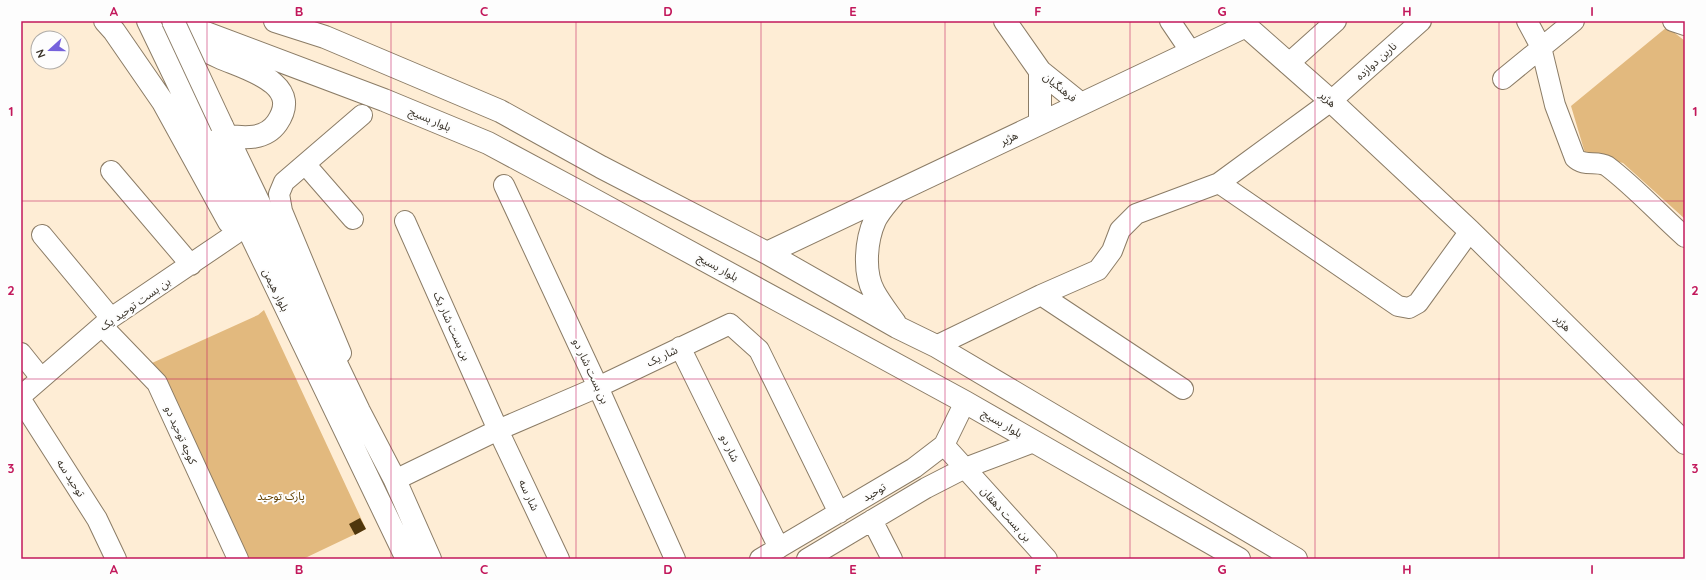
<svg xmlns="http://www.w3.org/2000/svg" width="1706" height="580" font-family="Quicksand,'Noto Sans Arabic',sans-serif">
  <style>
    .green { fill: #e2b97e }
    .building { fill: #4f360c }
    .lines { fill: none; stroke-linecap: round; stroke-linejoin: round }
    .minor-casing { stroke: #8b7c66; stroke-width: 22 }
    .major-casing { stroke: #8b7c66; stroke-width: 24 }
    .minor { stroke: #fff; stroke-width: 20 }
    .major { stroke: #fff; stroke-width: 22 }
    .major-bridge-casing { stroke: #8b7c66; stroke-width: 24; stroke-linecap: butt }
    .major-bridge { stroke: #fff; stroke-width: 22 }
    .grid { fill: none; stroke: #c2185b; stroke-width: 1; stroke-opacity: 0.55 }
    .labels { text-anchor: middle; stroke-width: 4; stroke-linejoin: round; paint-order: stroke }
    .street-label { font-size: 11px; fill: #373127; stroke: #fdfdfd }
    .park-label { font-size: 11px; fill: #624102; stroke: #fdfdfd }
    .neatline { fill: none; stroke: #c2185b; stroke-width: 1.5 }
    .grid-label { font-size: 13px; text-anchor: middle; font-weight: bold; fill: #c2185b }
  </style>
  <rect width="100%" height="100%" fill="#feedd5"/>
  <path class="green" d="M1667 27 1685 41V219L1623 163 1585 153 1571 106Z
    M264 310 366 529 303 559H242L152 363 258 315Z"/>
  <path class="building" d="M360 518 366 529 355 535 349 524Z"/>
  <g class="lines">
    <g class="minor-casing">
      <path id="minor" d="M1170 21 1191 52
        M1527 21 1541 47 1555 105 1575 158C1584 167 1597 160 1607 166 1635 187 1659 214 1685 237
        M1673 21 1685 25
        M1288 64 1336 21
        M1503 79 1574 21
        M305 164 353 219
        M111 171 191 265
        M1219 183 1398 306 1409 308 1418 303 1470 231
        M504 185 598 387 675 559
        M405 221 498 430 559 559
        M42 235 111 318
        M1041 295 1183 389
        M102 326 157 383 238 559
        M936 346 1041 295 1098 270 1112 251 1120 230 1136 214 1219 183 1331 101 1421 21
        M680 347 779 548
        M21 353 41 378
        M341 353 282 211 279 194 284 182 362 115
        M21 396 111 318 235 234
        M21 400 97 519 116 559
        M944 445 1047 559
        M395 480 498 430 598 387 730 324 759 350 839 513
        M872 520 892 559
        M760 559 914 468 944 445 965 402
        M807 559 926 488 965 468 1034 442"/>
    </g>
    <g class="major-casing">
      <path id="major" d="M105 21 114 31 163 102 229 222
        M148 21 407 559
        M174 21 384 100 488 143 585 195 965 402 1239 559
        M275 21 325 37 500 111 601 167 767 253 897 327 936 346 1296 559
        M1005 21 1040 71 1081 104
        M171 35C187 42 204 50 221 58 247 69 304 84 277 123 265 140 245 138 227 136
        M1040 71V123
        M222 126 359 411 395 480 430 559
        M767 253 1246 26 1331 101 1470 231 1685 443
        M895 323C888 313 880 303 874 292 863 272 866 240 875 220 880 210 889 201 895 193"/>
    </g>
    <use href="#minor" class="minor"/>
    <use href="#major" class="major"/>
    <g class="major-bridge-casing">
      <path id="major-bridge" d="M173 21 222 126"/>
    </g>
    <use href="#major-bridge" class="major-bridge"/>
  </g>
  <path class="grid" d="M207 21V559M391 21V559M576 21V559M761 21V559M945 21V559M1130 21V559M1315 21V559M1499 21V559M21 201H1685M21 379H1685"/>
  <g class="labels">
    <g class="street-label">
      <text transform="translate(1376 61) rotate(-42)" y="4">نارین دوازده</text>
      <text transform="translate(1060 87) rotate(39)" y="4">فرهنگیان</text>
      <text transform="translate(1328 99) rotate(42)" y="4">هژیر</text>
      <text transform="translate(430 119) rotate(23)" y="4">بلوار بسیج</text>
      <text transform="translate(1009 138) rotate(-25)" y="4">هژیر</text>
      <text transform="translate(718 267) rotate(29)" y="4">بلوار بسیج</text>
      <text transform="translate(276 290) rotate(64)" y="4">بلوار هیمن</text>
      <text transform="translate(135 304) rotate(-35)" y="4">بن بست توحید یک</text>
      <text transform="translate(1563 323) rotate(45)" y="4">هژیر</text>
      <text transform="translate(452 326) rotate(66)" y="4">بن بست شار یک</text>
      <text transform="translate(662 356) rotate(-26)" y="4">شار یک</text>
      <text transform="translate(591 371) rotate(65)" y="4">بن بست شار دو</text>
      <text transform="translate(1002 423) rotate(30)" y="4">بلوار بسیج</text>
      <text transform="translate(181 435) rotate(66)" y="4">کوچه توحید دو</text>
      <text transform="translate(730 448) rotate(64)" y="4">شار دو</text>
      <text transform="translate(71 478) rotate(57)" y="4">توحید سه</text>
      <text transform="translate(874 492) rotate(-31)" y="4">توحید</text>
      <text transform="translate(529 495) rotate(65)" y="4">شار سه</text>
      <text transform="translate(1006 514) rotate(48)" y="4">بن بست دهقان</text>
    </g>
    <g class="park-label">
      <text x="281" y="500">پارک توحید</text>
    </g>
  </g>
  <rect width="1706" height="580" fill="none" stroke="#fdfdfd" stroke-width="44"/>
  <g transform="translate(50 50) rotate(249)"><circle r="19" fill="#fdfdfd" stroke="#aeaba7"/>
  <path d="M0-3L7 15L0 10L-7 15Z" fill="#7562dc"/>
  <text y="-6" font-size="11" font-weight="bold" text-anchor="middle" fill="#373127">N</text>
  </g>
  <rect x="22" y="22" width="1662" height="536" class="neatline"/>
  <g class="grid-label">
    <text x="114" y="16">A</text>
    <text x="299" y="16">B</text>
    <text x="484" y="16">C</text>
    <text x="668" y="16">D</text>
    <text x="853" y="16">E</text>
    <text x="1038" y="16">F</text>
    <text x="1222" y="16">G</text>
    <text x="1407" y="16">H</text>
    <text x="1592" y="16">I</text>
    <text x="11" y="116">1</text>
    <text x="1695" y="116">1</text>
    <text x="11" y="295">2</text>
    <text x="1695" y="295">2</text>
    <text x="11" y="473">3</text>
    <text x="1695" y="473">3</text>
    <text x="114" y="574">A</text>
    <text x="299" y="574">B</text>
    <text x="484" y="574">C</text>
    <text x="668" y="574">D</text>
    <text x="853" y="574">E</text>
    <text x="1038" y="574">F</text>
    <text x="1222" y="574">G</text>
    <text x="1407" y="574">H</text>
    <text x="1592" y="574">I</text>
  </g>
</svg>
